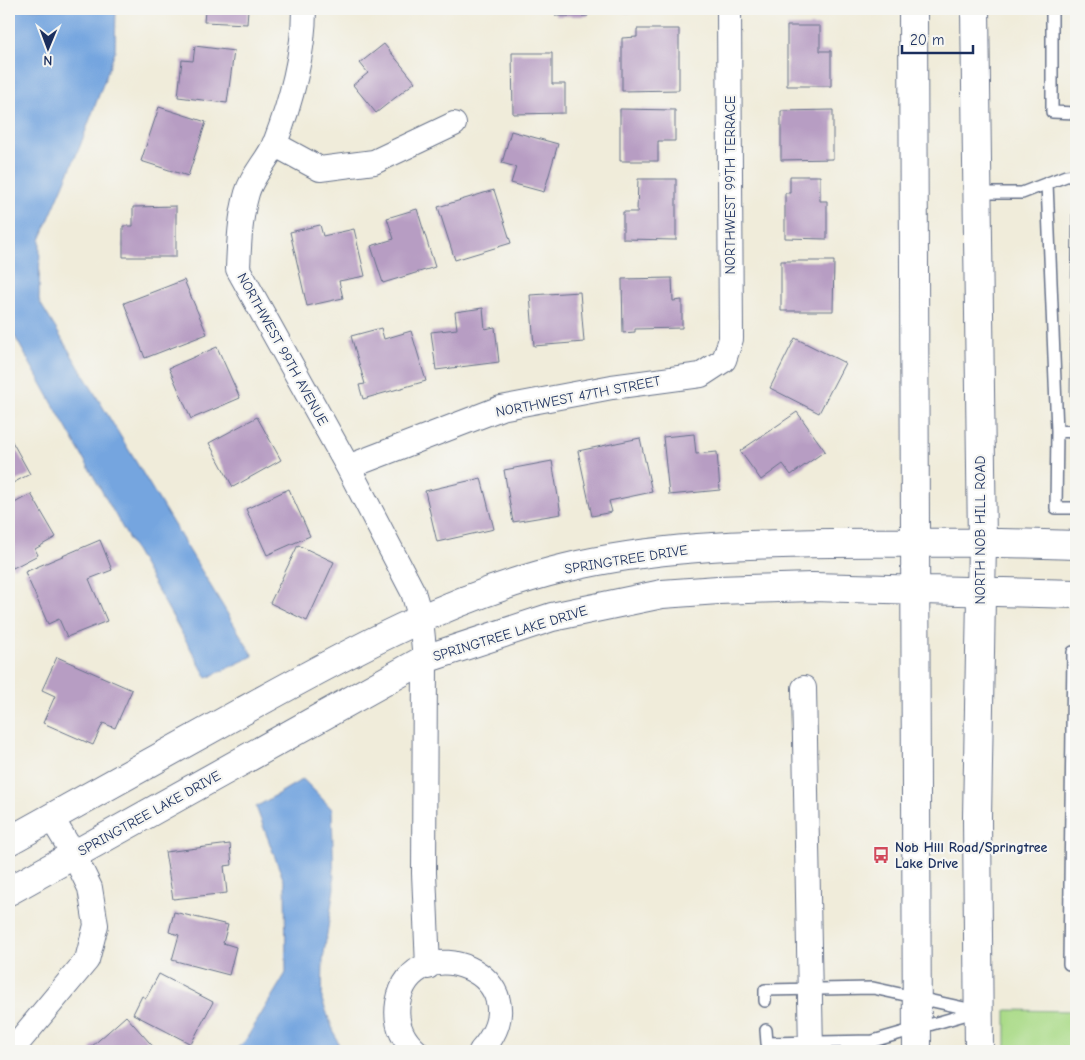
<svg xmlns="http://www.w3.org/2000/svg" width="1085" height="1060" font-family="'Comic Neue',sans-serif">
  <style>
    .green { fill: #abdb89; stroke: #638574 }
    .water { fill: #75a5df; stroke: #486a9e }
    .building { fill: #b79dc3 }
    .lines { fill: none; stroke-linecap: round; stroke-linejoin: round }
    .lane-casing { stroke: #667189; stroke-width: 14 }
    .street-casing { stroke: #667189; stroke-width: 26 }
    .secondary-casing { stroke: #667189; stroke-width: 30 }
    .lane { stroke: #fff; stroke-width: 11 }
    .street { stroke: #fff; stroke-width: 24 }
    .secondary { stroke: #fff; stroke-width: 28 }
    .labels { text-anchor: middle; stroke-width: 4.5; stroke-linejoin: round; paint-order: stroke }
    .street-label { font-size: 14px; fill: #1b2f5e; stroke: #f6f6f2 }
    .poi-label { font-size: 14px; font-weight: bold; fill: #1b2f5e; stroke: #f6f6f2; text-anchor: start }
  </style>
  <rect width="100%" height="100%" fill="#f6f6f2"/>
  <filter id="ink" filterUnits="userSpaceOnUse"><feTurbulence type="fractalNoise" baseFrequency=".02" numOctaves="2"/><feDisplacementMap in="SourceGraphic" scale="10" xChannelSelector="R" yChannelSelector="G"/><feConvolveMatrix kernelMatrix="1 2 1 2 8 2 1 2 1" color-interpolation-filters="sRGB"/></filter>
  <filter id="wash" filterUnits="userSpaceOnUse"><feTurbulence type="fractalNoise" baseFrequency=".0096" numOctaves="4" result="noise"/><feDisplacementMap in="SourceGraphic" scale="20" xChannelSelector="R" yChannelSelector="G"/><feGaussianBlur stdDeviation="1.12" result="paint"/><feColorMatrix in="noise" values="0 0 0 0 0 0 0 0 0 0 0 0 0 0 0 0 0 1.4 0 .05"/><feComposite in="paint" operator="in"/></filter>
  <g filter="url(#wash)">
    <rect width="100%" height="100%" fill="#f0ecda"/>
    <path class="green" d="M1006 1010 1076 1011V1051H1006Z"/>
    <path class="water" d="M9 9H116L115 52 80 146 40 240 39 301 253 656 207 678 9 326Z
      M303 779 332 809 334 888 323 960 322 1000 341 1051H234L245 1041 286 973 285 884 256 807Z"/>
    <g id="blocks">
      <path class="building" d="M197 9H248L247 24 204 22 205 11Z
        M359 9H398L397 14 359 12Z
        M555 9H588V16H556Z
        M625 9H668V12L625 13Z
        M787 26H820V51H831V86H787Z
        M637 29H679V90L622 91V38L637 37Z
        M384 44 415 82 376 113 353 85 368 73 360 63Z
        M195 46 234 51 227 103 178 97 182 60 193 61Z
        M512 53H552V84H565V113L513 114Z
        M159 107 206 122 188 176 141 161Z
        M620 109 675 110V141H658V161H620Z
        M833 110V159L781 160V111Z
        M511 131 558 144 544 192 511 183 516 167 502 163Z
        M790 176H820V201H827V239L785 238V193H790Z
        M638 179H676V240L623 239V212H637Z
        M494 190 511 243 455 260 438 207Z
        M176 206V257H123V226H133V207Z
        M417 209 435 267 383 283 371 246 394 239 387 218Z
        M1072 214H1076V396H1070Z
        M320 225 323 236 354 229 365 276 339 281 343 298 307 306 290 232Z
        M781 261H834L833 311H781Z
        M672 278 673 301 682 300V328L635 329V332L623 333 622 279Z
        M184 280 207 334 145 358 124 303Z
        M580 292 584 342 534 346 530 295Z
        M483 308 485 329 495 327 499 362 436 370 431 332 457 329 455 312Z
        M381 328 384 339 411 331 426 381 363 399 359 385 365 384 351 336Z
        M795 338 845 363 819 413 770 388Z
        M217 347 240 398 191 419 169 368Z
        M797 412 825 451 791 475 783 464 761 480 740 451Z
        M257 417 281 460 233 487 209 443Z
        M694 434 696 454 717 452 720 490 669 495 663 437Z
        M9 436 30 474 9 485Z
        M640 438 652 492 609 501 612 512 592 516 578 451Z
        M552 461 561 514 513 522 504 470Z
        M481 478 494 529 437 542 425 491Z
        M289 489 310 536 267 555 246 509Z
        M31 494 56 537 35 549 38 555 13 568 9 560V506Z
        M100 540 112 570 89 579 107 621 67 637 59 619 48 624 25 572Z
        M298 545 334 562 307 621 270 603Z
        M57 657 132 690 115 728 103 723 93 745 43 723 55 696 42 690Z
        M230 844 232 865 224 866 227 893 173 899 165 852Z
        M174 912 228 925 223 943 236 947 229 975 172 960 179 935 169 932Z
        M159 974 213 1002 191 1044 133 1014 142 996 146 998Z
        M126 1016 157 1051H93L90 1048Z"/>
    </g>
  </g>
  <g filter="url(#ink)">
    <use href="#blocks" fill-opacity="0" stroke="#667189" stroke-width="1"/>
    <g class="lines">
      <g class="lane-casing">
        <path id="lane" d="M1052 9V112L1076 113
          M1047 183 1057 431 1056 508H1076
          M978 193H1022L1066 176 1076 175
          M1057 431 1076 432
          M1076 652H1073L1069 964H1076
          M765 1001V990L873 988 978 1011
          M766 1030 767 1043 873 1041 978 1011"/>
      </g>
      <g class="street-casing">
        <path id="street" d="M304 9C304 52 291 102 275 143 268 160 252 175 247 193 240 217 239 244 238 269L348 467 413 592 421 619 425 659 424 873 428 967
          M274 144 320 169 374 162 454 124
          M348 467 501 408 612 387 701 375 724 360 731 339 729 9
          M804 688 811 1051
          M11 1051 87 960 96 925 90 888 74 855 51 817
          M416 1051C401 1038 395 1022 398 1003 412 922 547 976 481 1051"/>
      </g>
      <g class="secondary-casing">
        <path id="secondary" d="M913 9 917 1051
          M975 9 982 542 977 818 979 1051
          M9 841C87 797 165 754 243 711 346 654 450 596 565 568 653 547 742 544 831 543 913 542 994 542 1076 545
          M9 891 425 659 552 617 662 594 718 590 812 587 1076 594"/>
      </g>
      <use href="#lane" class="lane"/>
      <use href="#street" class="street"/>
      <use href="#secondary" class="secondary"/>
    </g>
  </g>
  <defs>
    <g id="bus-bare" transform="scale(1.35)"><path d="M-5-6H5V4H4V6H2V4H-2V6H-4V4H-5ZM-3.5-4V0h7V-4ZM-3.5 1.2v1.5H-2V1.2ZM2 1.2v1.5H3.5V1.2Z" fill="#d1495b" stroke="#f6f6f2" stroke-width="2.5" paint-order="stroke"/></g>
  </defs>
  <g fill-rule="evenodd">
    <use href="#bus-bare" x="881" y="855"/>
  </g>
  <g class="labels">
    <g class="street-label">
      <text transform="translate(730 185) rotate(-90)" y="5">NORTHWEST 99TH TERRACE</text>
      <text transform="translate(283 349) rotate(61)" y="5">NORTHWEST 99TH AVENUE</text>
      <text transform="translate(578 396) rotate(-11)" y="5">NORTHWEST 47TH STREET</text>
      <text transform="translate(980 530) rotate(-90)" y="5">NORTH NOB HILL ROAD</text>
      <text transform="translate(626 559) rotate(-9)" y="5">SPRINGTREE DRIVE</text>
      <text transform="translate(510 633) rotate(-17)" y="5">SPRINGTREE LAKE DRIVE</text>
      <text transform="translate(149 813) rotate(-29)" y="5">SPRINGTREE LAKE DRIVE</text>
    </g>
    <g class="poi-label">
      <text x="895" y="852">Nob Hill Road/Springtree<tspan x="895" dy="16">Lake Drive</tspan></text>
    </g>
  </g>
  <rect width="1085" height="1060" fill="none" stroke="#f6f6f2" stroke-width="30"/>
  <g transform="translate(48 48) rotate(181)" stroke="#f6f6f2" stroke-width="4" paint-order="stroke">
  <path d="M0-4L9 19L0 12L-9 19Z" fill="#1b2f5e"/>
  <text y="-8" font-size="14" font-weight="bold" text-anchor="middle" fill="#1b2f5e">N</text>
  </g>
  <path d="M902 45v8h71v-8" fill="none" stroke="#1b2f5e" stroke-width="2.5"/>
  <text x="910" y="45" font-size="15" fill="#1b2f5e" stroke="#f6f6f2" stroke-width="4" paint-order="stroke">20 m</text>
</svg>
